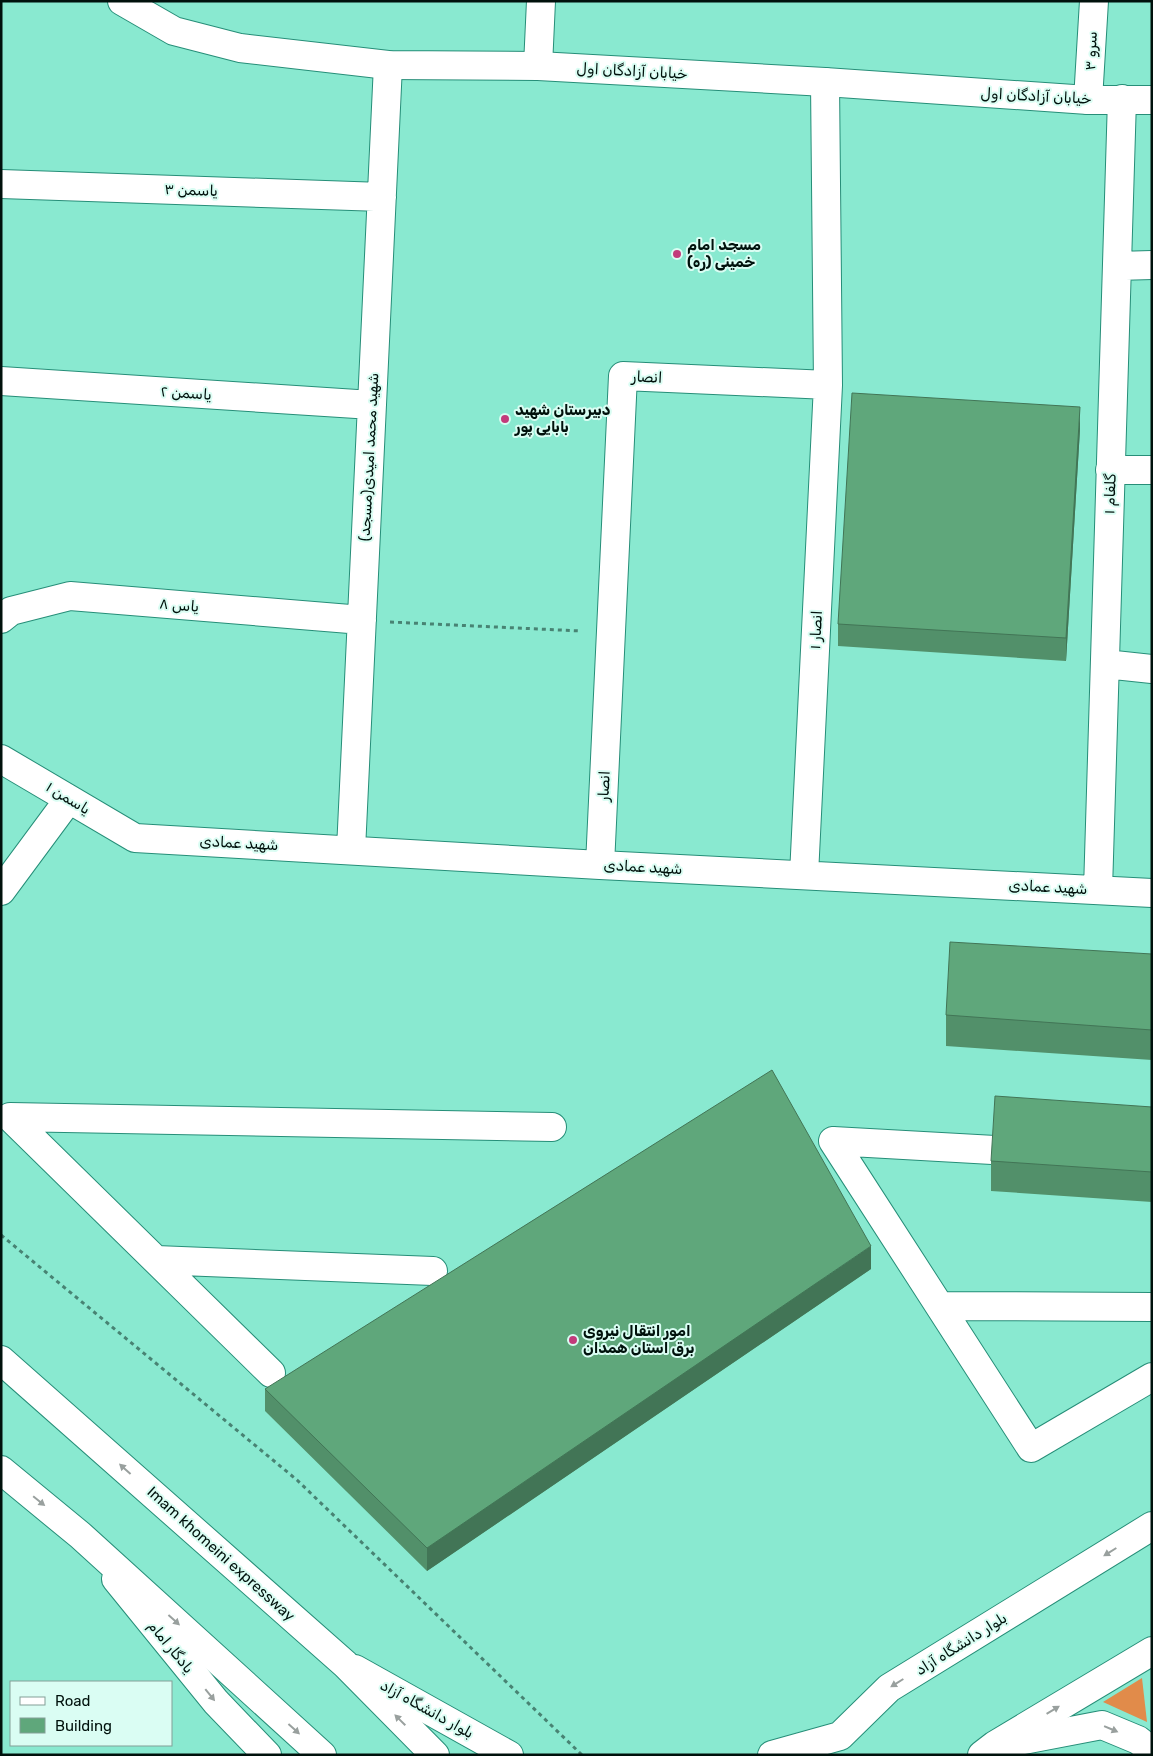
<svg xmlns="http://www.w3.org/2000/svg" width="1153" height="1756" font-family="Rubik,Cairo,sans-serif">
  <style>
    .green { fill: #e18b4a }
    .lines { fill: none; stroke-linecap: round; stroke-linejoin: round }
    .minor-casing { stroke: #268e78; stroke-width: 30 }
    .tertiary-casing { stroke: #268e78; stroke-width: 30 }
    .secondary-casing { stroke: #268e78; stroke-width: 30 }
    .trunk-casing { stroke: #268e78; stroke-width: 30 }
    .path { stroke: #488373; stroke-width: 3; stroke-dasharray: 4 4; stroke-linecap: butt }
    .minor { stroke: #fff; stroke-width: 28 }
    .tertiary { stroke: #fff; stroke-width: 28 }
    .secondary { stroke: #fff; stroke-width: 28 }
    .trunk { stroke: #fff; stroke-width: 28 }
    .wall { fill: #52906a }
    .shaded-wall { fill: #427556 }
    .building { fill: #5fa77b; stroke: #427556 }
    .oneway { fill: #99a09e }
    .poi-dot { fill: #c23b7b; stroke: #dafdf3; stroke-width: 2 }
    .labels { text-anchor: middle; stroke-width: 4; stroke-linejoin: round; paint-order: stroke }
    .street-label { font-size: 15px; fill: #00110c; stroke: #dafdf3 }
    .poi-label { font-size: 15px; font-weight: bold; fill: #00110c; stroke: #dafdf3; text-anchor: start }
  </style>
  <rect width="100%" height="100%" fill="#89e9d0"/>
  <path class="green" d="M1142 1678 1147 1722 1103 1702Z"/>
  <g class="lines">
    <g class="minor-casing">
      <path id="minor" d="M538 66 541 1
        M1088 100 1094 1
        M1 184 382 197
        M1117 266 1152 265
        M1 381 372 405
        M1110 470H1152
        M1 619 11 611 70 596 362 620
        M1105 664 1152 669
        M1 759 135 838 600 865 1152 893
        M351 850 388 65
        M600 865 623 376 828 385 825 82
        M804 875 828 385
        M1098 890 1122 99
        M1 891 69 799
        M833 1141 1031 1448 1152 1377
        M833 1141 1029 1152
        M156 1260 433 1271
        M940 1306 1152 1307
        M271 1373 10 1117 552 1127"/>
    </g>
    <g class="tertiary-casing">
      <path id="tertiary" d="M122 1 174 31 240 48 388 65 538 66 825 82 1088 100H1152
        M997 1745 1102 1725 1138 1740 1152 1751"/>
    </g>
    <g class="secondary-casing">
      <path id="secondary" d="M116 1579 216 1702 267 1755
        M355 1669 509 1755
        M772 1755 840 1736 889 1688 1152 1526
        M982 1755 995 1745 1152 1651"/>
    </g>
    <g class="trunk-casing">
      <path id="trunk" d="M1 1360 345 1664 435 1755
        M1 1470 80 1535 322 1755"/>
    </g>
    <path class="path" d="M390 622 581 631
      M1 1235 297 1480 582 1755"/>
    <use href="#minor" class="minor"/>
    <use href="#tertiary" class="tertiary"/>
    <use href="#secondary" class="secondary"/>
    <use href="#trunk" class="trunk"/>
  </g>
  <path class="wall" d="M1080 429 1066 661 838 646V624Z
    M1152 954V1060L946 1046V1015Z
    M1152 1107V1202L991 1191V1161Z
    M871 1269 427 1571 265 1411V1389Z"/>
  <path class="shaded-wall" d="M1080 407V429L1066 661V638Z
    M871 1246V1269L427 1571V1548Z"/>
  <path class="building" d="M852 393 1080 407 1066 638 838 624Z
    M950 942 1152 954V1030L946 1015Z
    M772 1070 871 1246 427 1548 265 1389Z
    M995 1096 1152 1107V1172L991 1161Z"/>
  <defs><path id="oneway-solid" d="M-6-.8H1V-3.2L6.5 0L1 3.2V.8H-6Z" transform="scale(1.25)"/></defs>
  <g class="oneway">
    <use href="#oneway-solid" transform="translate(125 1469) rotate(-138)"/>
    <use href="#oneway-solid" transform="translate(39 1501) rotate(39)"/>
    <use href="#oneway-solid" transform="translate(1110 1552) rotate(148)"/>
    <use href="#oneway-solid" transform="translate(174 1620) rotate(42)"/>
    <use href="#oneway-solid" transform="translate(897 1683) rotate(148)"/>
    <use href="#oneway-solid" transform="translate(210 1695) rotate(51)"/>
    <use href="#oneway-solid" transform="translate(1053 1710) rotate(-31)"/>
    <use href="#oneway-solid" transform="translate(400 1720) rotate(-135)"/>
    <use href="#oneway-solid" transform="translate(294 1729) rotate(42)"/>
    <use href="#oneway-solid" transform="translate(1111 1729) rotate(23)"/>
  </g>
  <g class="poi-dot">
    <circle cx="677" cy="254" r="5"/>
    <circle cx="505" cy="419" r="5"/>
    <circle cx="573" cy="1340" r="5"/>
  </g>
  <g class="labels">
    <g class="street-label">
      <text transform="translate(1091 51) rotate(-87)" y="5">سرو ۳</text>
      <text transform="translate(632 71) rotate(3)" y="5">خیابان آزادگان اول</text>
      <text transform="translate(1036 96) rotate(3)" y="5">خیابان آزادگان اول</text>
      <text transform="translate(191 190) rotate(2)" y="5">یاسمن ۳</text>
      <text transform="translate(647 377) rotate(3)" y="5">انصار</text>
      <text transform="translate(186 393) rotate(4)" y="5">یاسمن ۲</text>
      <text transform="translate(369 457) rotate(-87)" y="5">(مسجد)شهید محمد امیدی</text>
      <text transform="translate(1110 494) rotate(-88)" y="5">گلفام ۱</text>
      <text transform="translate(179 605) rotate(5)" y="5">یاس ۸</text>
      <text transform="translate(816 630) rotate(-87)" y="5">انصار ۱</text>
      <text transform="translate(604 786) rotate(-87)" y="5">انصار</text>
      <text transform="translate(68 798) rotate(31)" y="5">یاسمن ۱</text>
      <text transform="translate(239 843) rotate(3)" y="5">شهید عمادی</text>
      <text transform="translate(643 867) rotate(3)" y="5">شهید عمادی</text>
      <text transform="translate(1048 887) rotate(3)" y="5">شهید عمادی</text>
      <text transform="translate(221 1554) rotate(42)" y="5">Imam khomeini expressway</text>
      <text transform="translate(961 1644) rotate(-32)" y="5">بلوار دانشگاه آزاد</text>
      <text transform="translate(171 1647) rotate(51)" y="5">یادگار امام</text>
      <text transform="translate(427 1709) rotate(29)" y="5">بلوار دانشگاه آزاد</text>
    </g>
    <g class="poi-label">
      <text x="687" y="250">مسجد امام<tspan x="687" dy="17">خمینی (ره)</tspan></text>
      <text x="515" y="415">دبیرستان شهید<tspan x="515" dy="17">بابایی پور</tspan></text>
      <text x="583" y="1336">امور انتقال نیروی<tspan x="583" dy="17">برق استان همدان</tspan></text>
    </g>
  </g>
  <rect width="1153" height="1756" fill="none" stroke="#00110c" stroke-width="5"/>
  <rect x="10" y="1681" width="162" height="65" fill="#dafdf3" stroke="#839f97"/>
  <rect x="20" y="1697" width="25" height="8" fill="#ffffff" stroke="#839f97"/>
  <text x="55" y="1706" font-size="15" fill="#00110c">Road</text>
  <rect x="20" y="1718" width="25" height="15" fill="#5fa77b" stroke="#839f97"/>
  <text x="55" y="1731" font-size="15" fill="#00110c">Building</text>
</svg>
